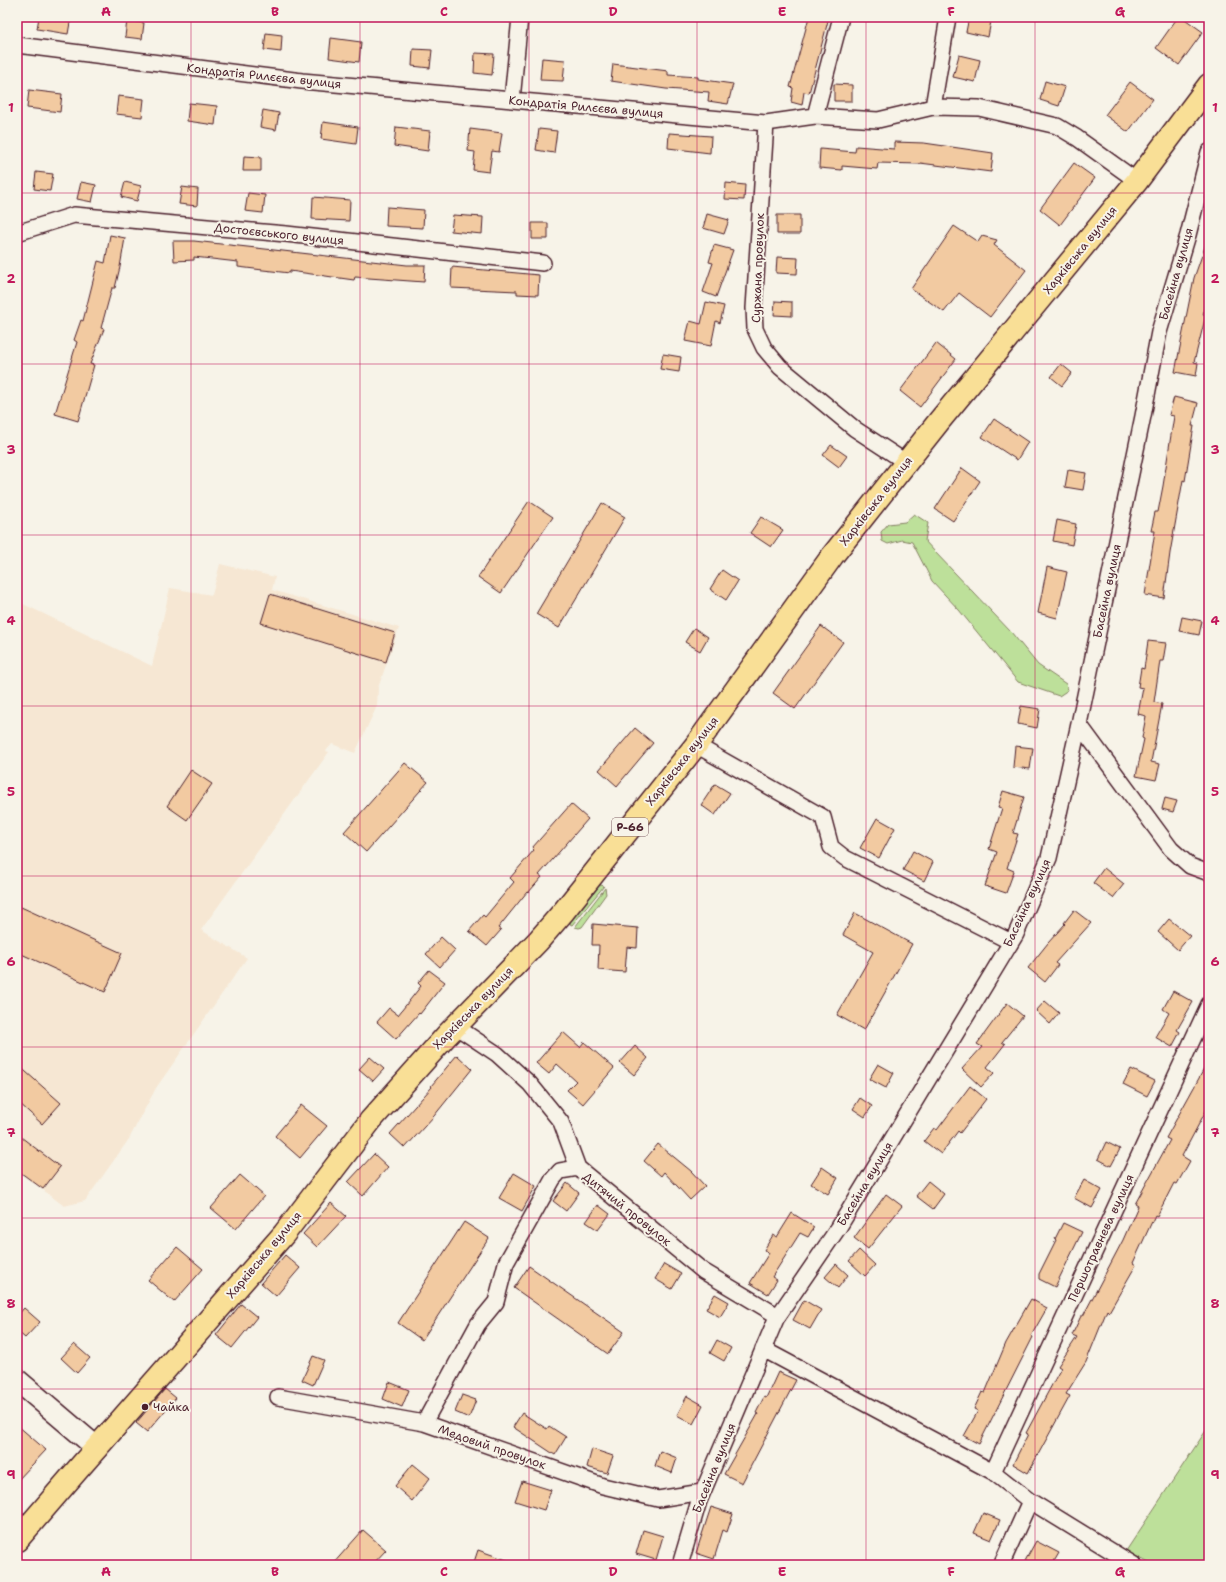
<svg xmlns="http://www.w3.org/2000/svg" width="1226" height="1582" font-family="'Shantell Sans',sans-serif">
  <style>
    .built { fill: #f6e7d3 }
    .green { fill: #bde09a; stroke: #848062 }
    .building { fill: #f2caa1; stroke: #4a1f2b }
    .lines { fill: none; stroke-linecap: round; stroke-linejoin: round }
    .street-casing { stroke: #4a1f2b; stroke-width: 18 }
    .secondary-casing { stroke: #4a1f2b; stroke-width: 24 }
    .primary-casing { stroke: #4a1f2b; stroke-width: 25 }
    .street { stroke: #f7f3e8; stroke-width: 15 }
    .secondary { stroke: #f7f3e8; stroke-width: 21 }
    .primary { stroke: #f9df96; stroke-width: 22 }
    .grid { fill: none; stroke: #c2185b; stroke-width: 1; stroke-opacity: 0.55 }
    .poi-dot { fill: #4a1f2b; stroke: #f7f3e8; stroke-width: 1.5 }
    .labels { text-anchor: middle; stroke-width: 4; stroke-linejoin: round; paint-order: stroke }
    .shield { fill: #f7f3e8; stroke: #7e5f64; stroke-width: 1 }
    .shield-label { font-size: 11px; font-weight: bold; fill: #4a1f2b }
    .street-label { font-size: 12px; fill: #4a1f2b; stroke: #f7f3e8 }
    .poi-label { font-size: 12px; fill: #4a1f2b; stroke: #f7f3e8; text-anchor: start }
    .neatline { fill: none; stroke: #c2185b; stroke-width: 1.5 }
    .grid-label { font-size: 13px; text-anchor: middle; font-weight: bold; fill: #c2185b }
  </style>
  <rect width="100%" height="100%" fill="#f7f3e8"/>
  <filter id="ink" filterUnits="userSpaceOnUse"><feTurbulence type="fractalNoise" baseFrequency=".025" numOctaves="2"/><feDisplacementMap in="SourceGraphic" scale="8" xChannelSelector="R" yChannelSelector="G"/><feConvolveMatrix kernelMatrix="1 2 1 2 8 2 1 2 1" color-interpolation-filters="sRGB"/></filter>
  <g filter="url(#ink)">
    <path class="built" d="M220 564 275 577 272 590 399 628 378 688 377 706 355 753 332 744 326 751 329 752 201 930 247 958 156 1088 129 1139 85 1201 64 1206 17 1170V1113L20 1109 17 1106V601L152 666 170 588 212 595Z"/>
    <path class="green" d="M914 514 928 523 925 541 935 552 1011 632 1038 665 1066 684 1068 690 1059 696 1018 682 959 610 932 581 912 542 902 540 888 544 882 541 881 532 888 524 905 522Z
      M601 885 604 886 572 925 570 924V920L596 887Z
      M605 888 606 894 582 927 579 928 575 927Z
      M1209 1426V1565H1153L1126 1551Z"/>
    <path class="building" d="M39 17H71L68 34 37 29Z
      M809 17H829L809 93 804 92 802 105 791 102 793 88 790 87Z
      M969 17 991 21 988 37 966 32Z
      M1178 17H1182L1203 32 1179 65 1156 48Z
      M127 20 144 23 142 39 125 37Z
      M266 33 282 35 281 52 264 50Z
      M331 38 361 42 359 62 329 58Z
      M413 49 432 50 430 68 412 66Z
      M475 53 494 54 492 75 474 73Z
      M959 55 980 60 975 82 953 77Z
      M542 58 565 60 563 81 540 80Z
      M613 64 668 71V75L698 77V79L733 84 728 104 708 101 709 92 666 89 611 81Z
      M1045 81 1065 87 1059 106 1040 100Z
      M1130 82 1153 99 1128 132 1105 115Z
      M834 84 852 85V101H834Z
      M29 90 62 94 60 112 27 108Z
      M118 96 144 99 142 117 116 114Z
      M189 103 217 106 215 125 187 121Z
      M263 110 279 113 276 130 260 127Z
      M323 122 358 127 356 144 321 139Z
      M396 127 430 131 428 151 394 146Z
      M470 129 502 133 499 152 492 151 489 172 473 170 475 152 468 151Z
      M539 129 557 131 554 153 536 150Z
      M669 133 711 136 710 153 668 148Z
      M894 142 924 143 993 153 991 172 920 163V164L878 163 877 169 842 166V170L819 168 820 149 855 152 856 146 894 149Z
      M244 156 261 157V171H243Z
      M1074 163 1095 178 1060 225 1040 209Z
      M36 172 53 174 50 191 34 189Z
      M81 182 96 185 92 202 77 199Z
      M125 182 141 186 137 201 121 197Z
      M726 183 745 185 744 200 725 199Z
      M182 187 198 189 197 206 179 204Z
      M248 193 265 195 263 213 245 211Z
      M313 197 350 200 349 221 312 219Z
      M387 207 424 210 423 228 386 226Z
      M707 214 729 220 724 234 703 228Z
      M453 215 483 217 482 234 451 231Z
      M777 215H800V234H777Z
      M532 223H548V239H532Z
      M954 226 978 242 982 236 997 240 994 245 1026 270 990 317 959 293 944 312 911 289Z
      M110 235 125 238 120 267 115 288H112L101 328 104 329 90 364 94 365 78 421 55 414 77 342 74 340 81 320 83 321 98 261 105 263Z
      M173 241H194L407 265H425L424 282 355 277 354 280 290 271V273L263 270 238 267V262L194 257V260L174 261Z
      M1207 241H1209V286L1203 315H1206L1194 362 1198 363 1196 376 1175 372 1194 278Z
      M714 245 733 250 716 297 703 292 713 263 709 262Z
      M777 257 798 258 797 274 776 273Z
      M452 267 539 275 538 295 517 294V291L451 288Z
      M775 301 792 302V316L774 315Z
      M706 302 724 306 720 323 716 321 711 346 685 341 690 321 701 324Z
      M936 343 956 359 920 407 900 391Z
      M663 354 681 357 679 372 660 369Z
      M1061 364 1072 373 1062 386 1051 377Z
      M1174 397 1198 403 1192 426H1194L1185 481 1183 480 1170 553 1164 598 1145 595 1155 531H1151L1155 512H1158L1163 486 1174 416 1169 415Z
      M994 419 1028 442 1017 460 982 437Z
      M831 445 847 456 839 467 823 455Z
      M962 468 980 481 953 521 935 509Z
      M1068 470 1086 473 1083 490 1065 487Z
      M529 501 553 517 501 593 478 577Z
      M602 503 625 517 559 628 536 614Z
      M761 517 783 530 771 547 750 533Z
      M1057 520 1076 524 1072 545 1053 541Z
      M1047 567 1067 572 1057 618 1038 613Z
      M722 570 738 581 726 600 710 589Z
      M270 594 395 633 386 662 261 623Z
      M1182 617 1202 621 1199 635 1179 631Z
      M821 626 843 642 795 709 773 693Z
      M694 628 708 637 700 651 685 642Z
      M1148 641 1166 643 1163 661H1160L1154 702 1162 704 1151 762 1160 764 1156 780 1136 776 1144 739 1142 738 1146 716 1138 714 1143 688 1138 687 1141 668 1144 669Z
      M1021 706 1040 709 1037 728 1018 724Z
      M635 728 653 743 617 786 599 770Z
      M1015 746 1033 748 1030 769 1013 767Z
      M405 763 428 782 366 852 344 832Z
      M191 770 212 784 187 820 167 806Z
      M715 784 730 793 715 815 701 805Z
      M1003 791 1024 797 1013 833 1018 834 1007 868 1014 871 1006 893 985 886 997 852 989 849 1002 808 998 807Z
      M1165 798 1177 801 1173 812 1162 809Z
      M571 804 588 819 539 875 542 877 528 893 527 892 498 928 501 930 487 946 469 931 483 915 485 917 514 882 510 878 534 850 532 848Z
      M877 818 895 828 879 858 860 848Z
      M913 851 933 862 924 881 903 870Z
      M1104 868 1124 884 1113 898 1093 883Z
      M21 907 122 953 105 992 17 952V916Z
      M1074 910 1091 923 1055 963 1058 965 1045 982 1028 968 1048 943 1065 924 1064 923Z
      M855 913 912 944 864 1030 837 1015 873 952 843 935Z
      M1169 919 1190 936 1178 950 1158 932Z
      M593 924 638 928 637 948 627 947 625 972 598 970 599 945H592Z
      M441 937 455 950 440 967 426 954Z
      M429 970 445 982 420 1014 419 1013 396 1039 377 1022 389 1008 398 1015 421 986 418 983Z
      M1173 991 1193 1002 1177 1030 1180 1032 1172 1047 1155 1037 1169 1013 1163 1009Z
      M1045 1001 1059 1013 1050 1024 1036 1011Z
      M1007 1003 1023 1016 1002 1042 1005 1044 987 1067 994 1073 981 1087 962 1069 982 1047 977 1044Z
      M563 1032 580 1047 584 1042 614 1068 583 1104 567 1090 576 1081 557 1064 549 1074 536 1063Z
      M635 1046 648 1058 634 1075 620 1063Z
      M457 1055 472 1069 434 1116 405 1148 390 1134 432 1087 431 1086Z
      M370 1057 384 1069 373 1081 359 1069Z
      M1209 1060V1105L1182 1156 1190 1161 1177 1184 1174 1183 1157 1216 1155 1215 1133 1263 1136 1265 1109 1312 1107 1310 1086 1362 1066 1394 1070 1396 1028 1473 1013 1464 1028 1434 1026 1433 1061 1368 1058 1366 1077 1337 1072 1335 1081 1316H1083L1123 1240 1138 1206 1135 1204 1170 1140 1166 1138Z
      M17 1064 61 1103 42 1124 17 1101Z
      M878 1064 894 1073 886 1088 869 1079Z
      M1131 1069 1155 1081 1147 1096 1123 1084Z
      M970 1086 986 1099 960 1133 958 1131 941 1154 924 1141 934 1128 937 1130Z
      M860 1098 872 1106 865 1117 853 1109Z
      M301 1105 327 1126 300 1158 275 1136Z
      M17 1134 60 1167 43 1189 17 1170Z
      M1106 1142 1120 1149 1111 1166 1098 1159Z
      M658 1144 691 1171 705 1186 690 1200 664 1172 661 1176 644 1161Z
      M374 1154 388 1167 363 1196 348 1182Z
      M822 1167 838 1178 828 1194 811 1184Z
      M514 1173 536 1186 522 1211 499 1198Z
      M240 1175 264 1196 236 1229 211 1208Z
      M1084 1180 1102 1190 1092 1208 1074 1198Z
      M928 1181 944 1194 933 1209 916 1196Z
      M567 1183 579 1193 566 1211 553 1201Z
      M886 1194 902 1206 868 1249 854 1238Z
      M331 1203 346 1216 317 1247 303 1234Z
      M598 1205 610 1214 598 1230 586 1222Z
      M792 1213 814 1227 808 1237 800 1233 772 1277 777 1280 768 1294 750 1283 769 1253 764 1250 773 1235 777 1237Z
      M464 1222 489 1238 422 1340 398 1323Z
      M1063 1223 1082 1232 1055 1287 1039 1279V1274L1056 1240 1055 1239Z
      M177 1247 203 1269 174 1302 148 1280Z
      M859 1250 875 1265 865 1276 849 1261Z
      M285 1255 300 1268 276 1296 261 1283Z
      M664 1264 681 1274 672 1289 655 1279Z
      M836 1264 848 1275 838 1288 825 1277Z
      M529 1266 624 1332 608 1354 514 1288Z
      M715 1294 729 1302 720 1317 706 1309Z
      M1031 1299 1047 1308 1031 1336 1033 1337 979 1444 964 1436 978 1411 974 1409 982 1392 985 1393 1006 1343Z
      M804 1300 821 1310 810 1329 793 1320Z
      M241 1304 257 1317 232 1348 216 1335Z
      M24 1308 40 1322 25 1338 17 1331V1316Z
      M717 1340 731 1348 724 1361 710 1353Z
      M74 1344 90 1358 77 1373 61 1358Z
      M313 1356 324 1360 313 1385 302 1380Z
      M778 1372 796 1380 742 1483 724 1474 758 1414 756 1413 764 1397 766 1398Z
      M389 1382 409 1390 402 1407 383 1399Z
      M165 1389 176 1398 147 1432 136 1423Z
      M462 1395 476 1400 469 1418 455 1412Z
      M687 1396 703 1405 693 1424 677 1415Z
      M522 1413 547 1429 549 1426 566 1437 555 1455 513 1427Z
      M17 1425 46 1450 17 1481Z
      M592 1449 613 1456 607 1473 587 1467Z
      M660 1451 677 1458 672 1473 655 1466Z
      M413 1464 430 1478 412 1501 395 1486Z
      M522 1481 551 1490 544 1510 515 1501Z
      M711 1507 733 1514 727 1532 723 1530 714 1559 696 1553Z
      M983 1513 1000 1520 991 1540 974 1533Z
      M363 1530 386 1550 372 1565H332Z
      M643 1530 663 1536 656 1560 636 1554Z
      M1036 1541 1059 1553 1052 1565H1032L1025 1561Z
      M478 1550 515 1563V1565H473Z"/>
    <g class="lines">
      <g class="street-casing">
        <path id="street" d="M17 45 302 81 766 123 815 116 878 120 933 107 979 108 1057 126 1077 138 1137 181
          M512 100 520 17
          M933 107 948 17
          M815 116 841 17
          M766 123 754 308 755 329 764 348 780 367 855 429 907 463
          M17 233 74 215 286 234 543 263
          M1079 724 1171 849 1190 866 1209 873
          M696 745 823 817 831 847 845 858 1011 942
          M455 1026 497 1054 530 1084 561 1122 578 1168 703 1271 778 1316
          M763 1349 993 1472 1030 1501 1134 1565
          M278 1397 424 1423 603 1486 658 1499 702 1492
          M424 1423 478 1324 496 1302 506 1263 553 1179 560 1171 578 1168
          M993 1472 1209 1004
          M680 1565 699 1501 776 1319 839 1227 1016 934 1049 858 1079 724 1143 416 1159 332 1188 235 1209 152
          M1001 1565 1030 1501"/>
      </g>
      <g class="secondary-casing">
        <path id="secondary" d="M17 1380 97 1448"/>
      </g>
      <g class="primary-casing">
        <path id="primary" d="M17 1540 79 1468 284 1234 371 1120 447 1035 538 941 564 911 696 745 833 555 940 420 1137 181 1209 85"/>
      </g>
      <use href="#street" class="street"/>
      <use href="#secondary" class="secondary"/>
      <use href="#primary" class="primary"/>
    </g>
  </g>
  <path class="grid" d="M191 17V1565M360 17V1565M529 17V1565M697 17V1565M866 17V1565M1035 17V1565M17 193H1209M17 364H1209M17 535H1209M17 706H1209M17 876H1209M17 1047H1209M17 1218H1209M17 1389H1209"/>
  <circle class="poi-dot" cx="145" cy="1407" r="4"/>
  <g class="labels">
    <rect class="shield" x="612" y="818" width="36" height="18" rx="3"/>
    <g class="shield-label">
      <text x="630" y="831">Р-66</text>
    </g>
    <g class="street-label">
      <text transform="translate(264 76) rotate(6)" y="4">Кондратія Рилєєва вулиця</text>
      <text transform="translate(586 107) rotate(5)" y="4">Кондратія Рилєєва вулиця</text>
      <text transform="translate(279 234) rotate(6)" y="4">Достоєвського вулиця</text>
      <text transform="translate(1080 250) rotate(-51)" y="4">Харківська вулиця</text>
      <text transform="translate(758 268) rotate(-88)" y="4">Суржана провулок</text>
      <text transform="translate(1176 274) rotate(-74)" y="4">Басейна вулиця</text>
      <text transform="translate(876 501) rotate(-52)" y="4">Харківська вулиця</text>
      <text transform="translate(1107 591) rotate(-78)" y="4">Басейна вулиця</text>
      <text transform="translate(682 761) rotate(-52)" y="4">Харківська вулиця</text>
      <text transform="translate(1027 903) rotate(-65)" y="4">Басейна вулиця</text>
      <text transform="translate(473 1008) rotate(-46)" y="4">Харківська вулиця</text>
      <text transform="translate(865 1184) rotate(-59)" y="4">Басейна вулиця</text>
      <text transform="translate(627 1209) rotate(39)" y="4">Дитячий провулок</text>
      <text transform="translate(1101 1238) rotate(-65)" y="4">Першотравнева вулиця</text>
      <text transform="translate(264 1255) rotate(-50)" y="4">Харківська вулиця</text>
      <text transform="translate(492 1447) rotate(19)" y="4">Медовий провулок</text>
      <text transform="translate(714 1468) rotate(-68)" y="4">Басейна вулиця</text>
    </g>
    <g class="poi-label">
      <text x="153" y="1411">Чайка</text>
    </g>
  </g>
  <rect width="1226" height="1582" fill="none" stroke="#f7f3e8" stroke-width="44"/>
  <rect x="22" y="22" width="1182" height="1538" class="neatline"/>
  <g class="grid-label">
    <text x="106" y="16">A</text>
    <text x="275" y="16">B</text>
    <text x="444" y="16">C</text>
    <text x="613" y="16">D</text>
    <text x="782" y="16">E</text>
    <text x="951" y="16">F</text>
    <text x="1120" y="16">G</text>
    <text x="11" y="112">1</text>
    <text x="1215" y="112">1</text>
    <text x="11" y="283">2</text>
    <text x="1215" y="283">2</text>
    <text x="11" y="454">3</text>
    <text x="1215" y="454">3</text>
    <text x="11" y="625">4</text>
    <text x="1215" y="625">4</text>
    <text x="11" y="796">5</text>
    <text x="1215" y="796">5</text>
    <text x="11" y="966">6</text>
    <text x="1215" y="966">6</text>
    <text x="11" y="1137">7</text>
    <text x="1215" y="1137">7</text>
    <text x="11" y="1308">8</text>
    <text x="1215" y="1308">8</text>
    <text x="11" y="1479">9</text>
    <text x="1215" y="1479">9</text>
    <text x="106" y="1576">A</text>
    <text x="275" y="1576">B</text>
    <text x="444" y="1576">C</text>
    <text x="613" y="1576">D</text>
    <text x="782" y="1576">E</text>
    <text x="951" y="1576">F</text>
    <text x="1120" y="1576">G</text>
  </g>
</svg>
